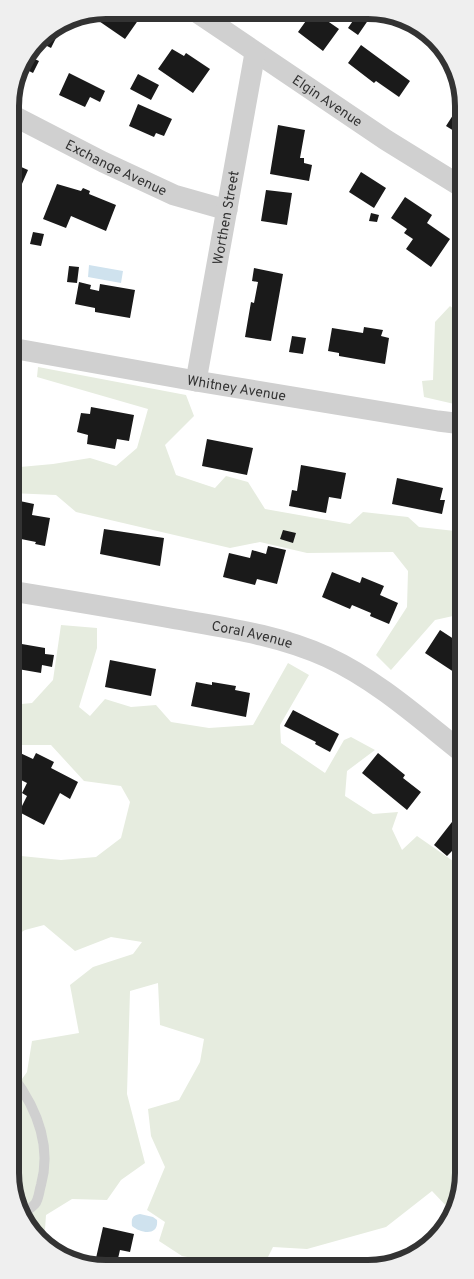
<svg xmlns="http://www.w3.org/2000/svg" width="474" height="1279" font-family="Overpass,sans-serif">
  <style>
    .green { fill: #e6ecdf }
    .water { fill: #cfe2ee }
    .building { fill: #1a1a1a }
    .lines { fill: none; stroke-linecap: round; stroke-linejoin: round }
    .service { stroke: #d0d0d0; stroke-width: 10 }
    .minor { stroke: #d0d0d0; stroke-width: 21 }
    .labels { text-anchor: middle; stroke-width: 5; stroke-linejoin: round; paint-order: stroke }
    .street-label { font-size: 14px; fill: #333; stroke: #fff }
    .rim { fill: none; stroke: #333; stroke-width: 6 }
  </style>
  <rect width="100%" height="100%" fill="#fff"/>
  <path class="green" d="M450 306 462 316 463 406 424 397 422 381 433 380 435 322Z
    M38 367 186 395 194 416 165 445 176 475 215 488 226 476 248 482 265 509 350 524 363 512 408 517 419 527 455 531 463 496V621L453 616 435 620 391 670 376 655 407 607 408 571 393 552 307 553 260 542 230 548 76 512 56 495 11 493V466L20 467 53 464 90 458 116 466 137 448 148 409 37 377Z
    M61 625 97 628V648L79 707 90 716 105 699 131 707 156 705 171 722 209 728 253 725 288 663 309 675 280 725 281 743 325 773 344 740 351 737 375 750 347 771 345 796 373 814 398 812 392 829 402 850 417 836 463 868 464 1179 451 1211 432 1191 386 1227 307 1249 273 1247 263 1267H242L182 1256 159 1241 165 1222 147 1210 165 1167 151 1136 148 1109 179 1100 200 1062 204 1039 160 1025 158 983 130 991 127 1094 145 1163 121 1180 107 1200 72 1199 46 1215 44 1244 38 1241 12 1192V1093L27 1072 32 1041 79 1033 70 985 93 967 133 954 142 942 111 937 75 951 44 925 25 930 12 938 11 855 61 860 96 857 121 838 130 802 121 786 84 781 51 745H19L11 755V705L32 703 53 680Z"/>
  <path class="water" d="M89 265 123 271 121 283 88 277Z
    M140 1214 153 1217 157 1220C159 1237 140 1233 132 1226 131 1218 133 1215 140 1214Z"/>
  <path class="building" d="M106 10H127L139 19 125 39 93 17 91 21 85 18Z
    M268 11H292L286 20Z
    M313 11 339 29 323 51 298 32Z
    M359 12H366L371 16 358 35 348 28Z
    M48 32 57 36 51 48 37 41 43 34Z
    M361 45 410 81 399 97 376 81 374 83 348 63Z
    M172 49 184 56 186 53 210 69 193 93 158 69Z
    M29 52 28 56 39 61 33 73 23 68 19 77 17 76 20 63Z
    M69 73 105 91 100 102 90 97 85 107 59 95Z
    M138 74 159 85 151 100 130 89Z
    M462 101V136L446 126Z
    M138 104 172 119 164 136 156 133 154 137 129 126Z
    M278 125 305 130 300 158H304V163L312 165 309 181 270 174Z
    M10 162 28 170 18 193 10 189Z
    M361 172 386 188 374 208 349 192Z
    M57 184 81 191 83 188 90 191 89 194 116 205 106 231 71 216 66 228 43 219Z
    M266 190 292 193 287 225 261 221Z
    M405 197 432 215 427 223 450 239 431 267 406 249 413 239 404 233 407 229 391 218Z
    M371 213 379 215 377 222 369 221Z
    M33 232 44 234 41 246 30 244Z
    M69 266 79 267 77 283 67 282Z
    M254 268 283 274 271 341 245 337 251 302 254 303 258 282 252 281Z
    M79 282 91 285 90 289 99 291 100 284 135 290 130 318 95 312V308L75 304Z
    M364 327 383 330 381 336 389 338 385 364 339 356V353L328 351 332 328 363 333Z
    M292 336 306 338 303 354 289 352Z
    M11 388 15 389 12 411H11Z
    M91 407 134 415 129 441 117 439 115 449 87 444 88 435 77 432 81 413 90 414Z
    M207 439 253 448 247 475 202 466Z
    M301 465 346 473 341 499 329 497 326 513 289 506 292 490 297 491Z
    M397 478 443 488 440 500H445L442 514 392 504Z
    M15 500 34 504 32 515 50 518 45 546 35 544 36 542 11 537V512L13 513Z
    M104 529 164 538 160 566 100 554Z
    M283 530 296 533 293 543 280 539Z
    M268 546 286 550 277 584 257 579 255 585 223 577 229 553 250 558 252 550 266 554Z
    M332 572 360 583 362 577 384 586 380 595 398 603 389 624 370 616 371 613 352 605 350 609 322 597Z
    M440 630 463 645V678L425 653Z
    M16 643 45 648V654L54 655 52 667 42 665 41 673 12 668Z
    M110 660 156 669 151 696 105 687Z
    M196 682 212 685V682L236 686 235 690 250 693 246 717 191 706Z
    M293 710 339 734 330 752 315 744 316 742 284 726Z
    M18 752 33 759 36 753 54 762 51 768 78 782 70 799 60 793 44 825 19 812 27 796 22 793 27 783 11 775V766Z
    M378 753 405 775 403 778 421 792 407 810 362 773Z
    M459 813 463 817V856L458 852 457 855 452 851 447 856 434 845Z
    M103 1227 134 1234 130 1252 120 1250 116 1267H94Z"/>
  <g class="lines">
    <path class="service" d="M12 1075C36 1107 52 1145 41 1185 39 1191 39 1199 35 1204 32 1207 27 1211 24 1214"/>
    <g class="minor">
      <path id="s1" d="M195 11 386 140 462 187"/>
      <path id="s2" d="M10 114 103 162 174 195 227 210"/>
      <path id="s3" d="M11 348 196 381 438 421 463 424"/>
      <path id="s4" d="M196 381 255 53"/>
      <path id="s5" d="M11 591C66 600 121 609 176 619 227 628 279 635 327 657 377 680 420 719 463 753"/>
    </g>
  </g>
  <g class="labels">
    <g class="street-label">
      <text dy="5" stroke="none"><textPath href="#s1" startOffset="160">Elgin Avenue</textPath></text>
      <text dy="5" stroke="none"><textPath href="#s2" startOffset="119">Exchange Avenue</textPath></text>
      <text dy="5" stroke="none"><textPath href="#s4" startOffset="166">Worthen Street</textPath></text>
      <text dy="5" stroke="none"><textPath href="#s3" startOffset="229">Whitney Avenue</textPath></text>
      <text dy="5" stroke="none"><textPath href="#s5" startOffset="245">Coral Avenue</textPath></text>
    </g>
  </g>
  <path d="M0 0H474V1279H0ZM106 19H368A87 87 0 0 1 455 106V1173A87 87 0 0 1 368 1260H106A87 87 0 0 1 19 1173V106A87 87 0 0 1 106 19Z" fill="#efefef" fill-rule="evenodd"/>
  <path class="rim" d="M106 19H368A87 87 0 0 1 455 106V1173A87 87 0 0 1 368 1260H106A87 87 0 0 1 19 1173V106A87 87 0 0 1 106 19Z"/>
</svg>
